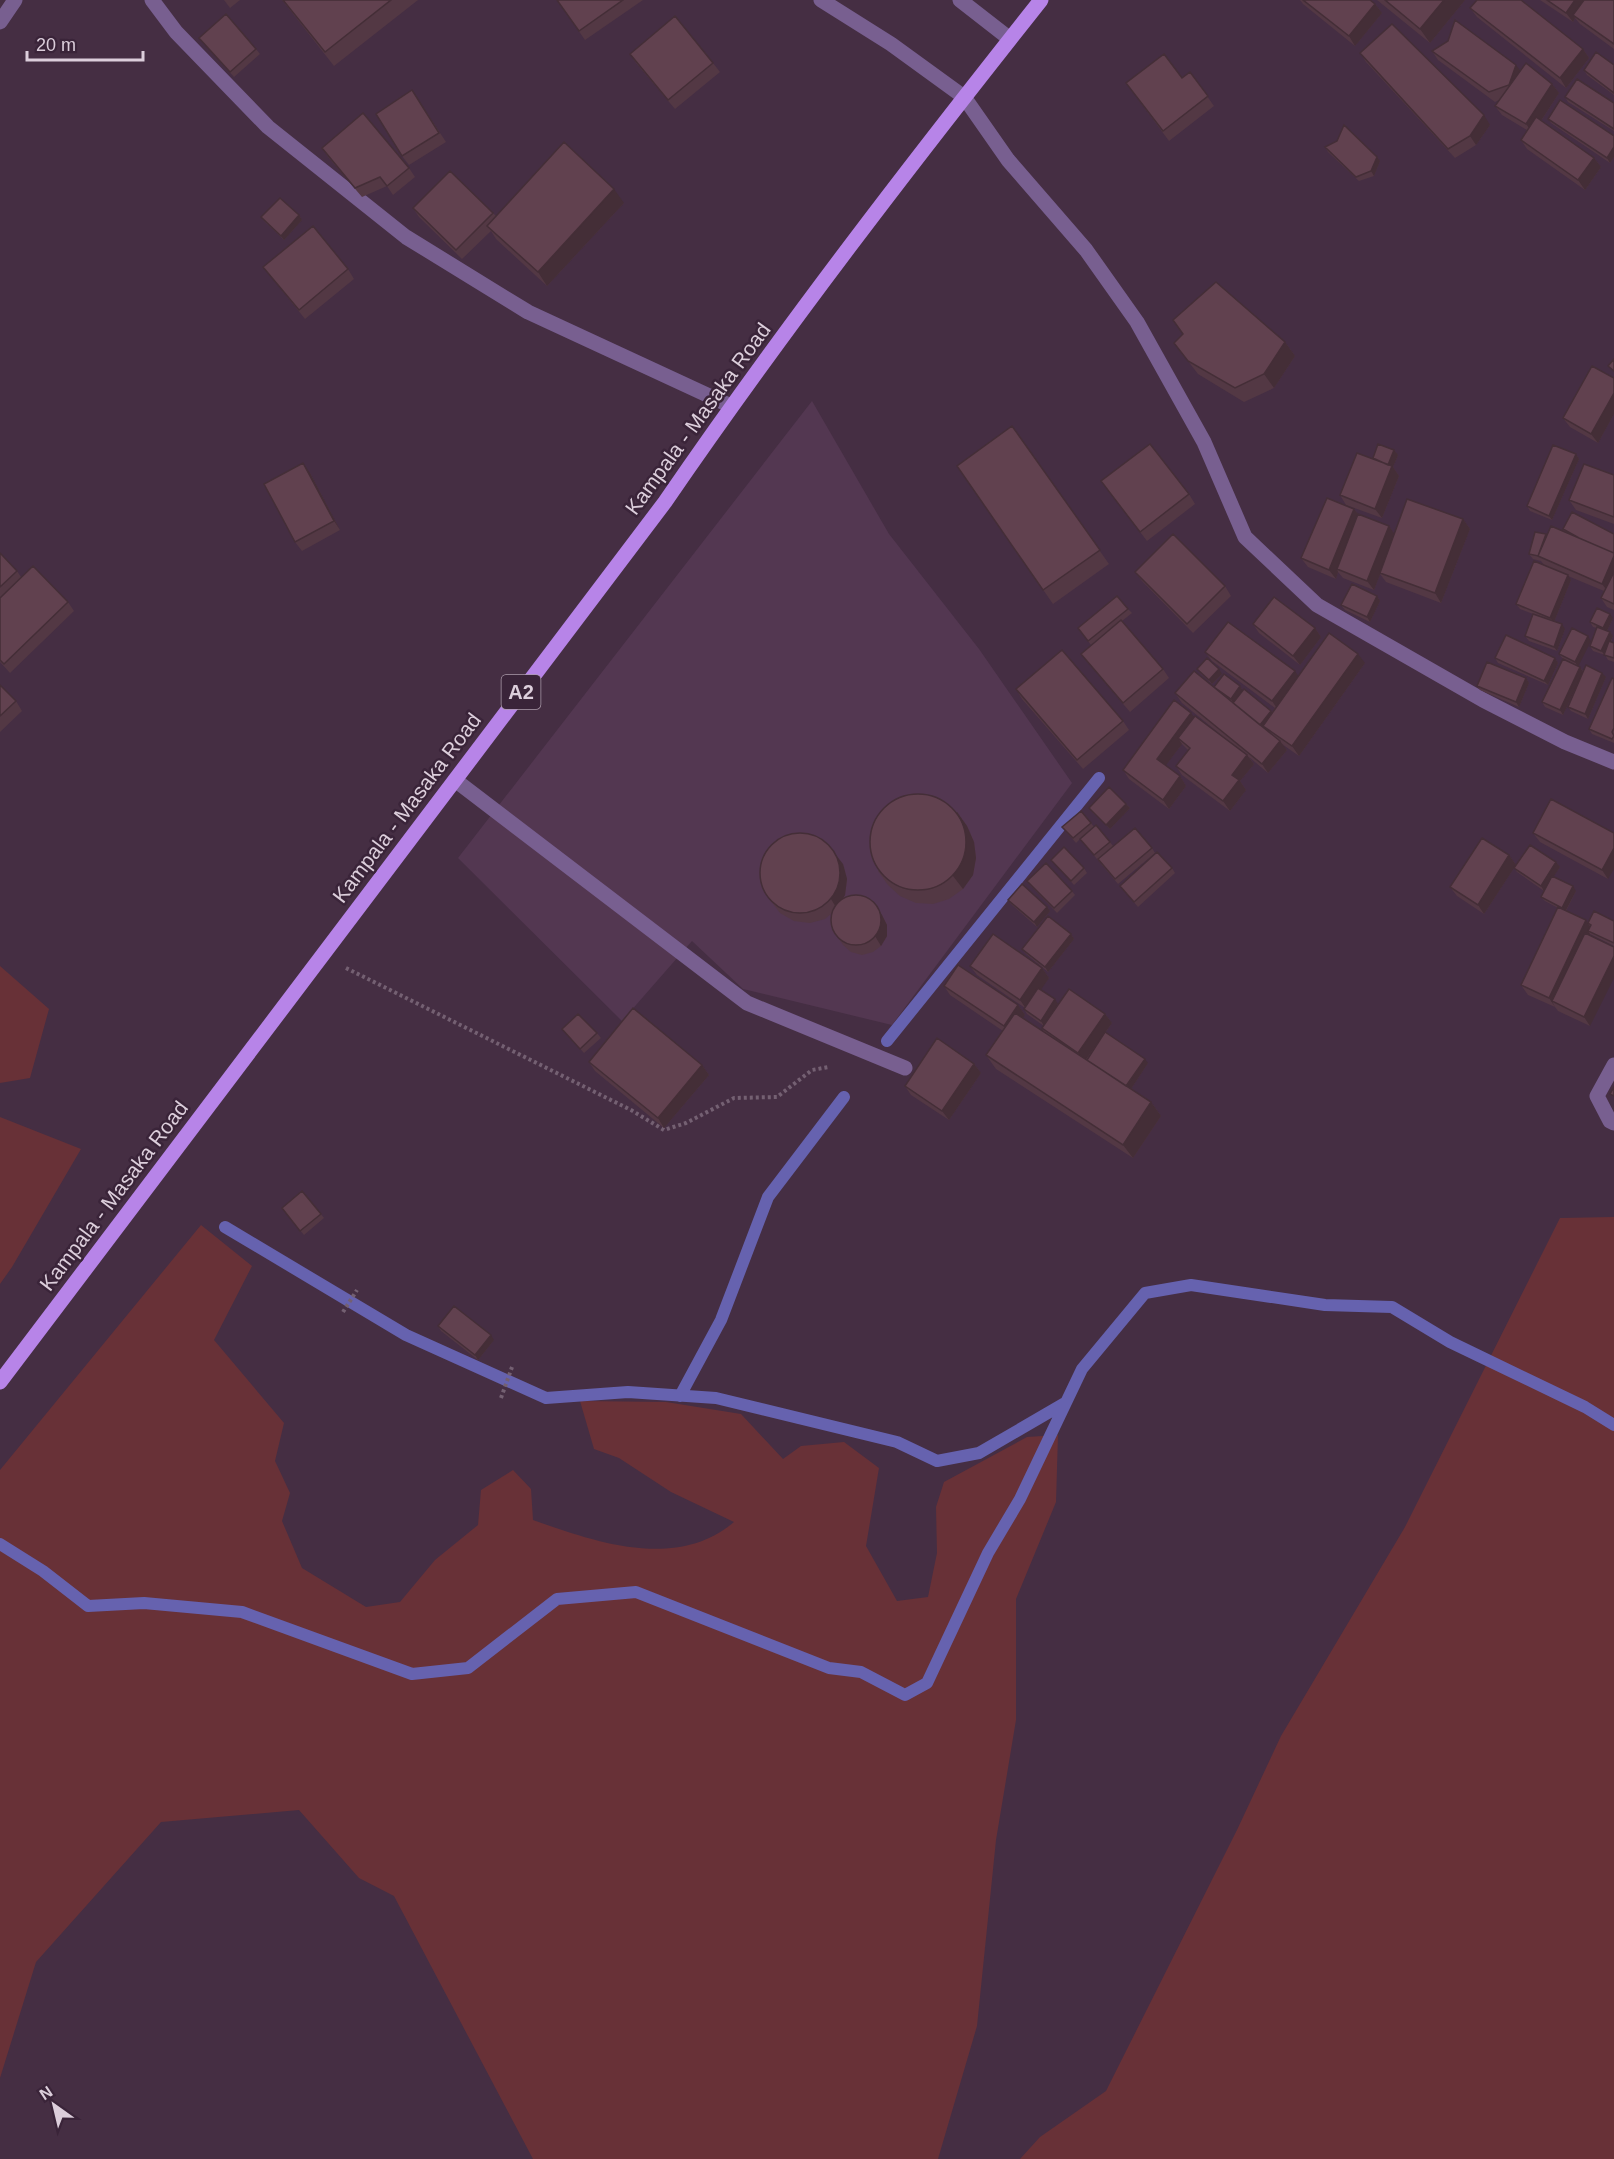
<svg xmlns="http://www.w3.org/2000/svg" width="1614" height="2159" font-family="Helvetica,sans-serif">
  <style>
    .built { fill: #533751 }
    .green { fill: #683137 }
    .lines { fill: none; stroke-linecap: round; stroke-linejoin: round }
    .stream { stroke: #6662af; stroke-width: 12 }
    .path { stroke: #746072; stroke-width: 4; stroke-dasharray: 3 3; stroke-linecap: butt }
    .minor { stroke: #785f90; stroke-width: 15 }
    .major { stroke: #b784e8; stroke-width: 15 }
    .wall { fill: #533844 }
    .shaded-wall { fill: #442e37 }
    .building { fill: #61414f; stroke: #442e37; stroke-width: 1.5 }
    .labels { text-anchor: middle; stroke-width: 5; stroke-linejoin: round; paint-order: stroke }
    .shield { fill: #3a2439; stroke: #ab9baa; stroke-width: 1.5 }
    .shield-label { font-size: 20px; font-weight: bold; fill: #dccedb }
    .street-label { font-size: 21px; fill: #dccedb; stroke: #3a2439 }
  </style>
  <rect width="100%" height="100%" fill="#452e43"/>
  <path class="built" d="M812 401 889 534 979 649 1072 783 892 1025 743 989 692 941 622 1021 458 858Z"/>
  <path class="green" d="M0 966 49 1009 30 1078 0 1083Z
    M0 1117 81 1149 12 1267 0 1284Z
    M1614 1217V2159H1020L1040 2137 1106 2091 1237 1830 1281 1736 1405 1527 1560 1218Z
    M201 1225 252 1266 214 1340 284 1423 275 1461 290 1493 282 1521 302 1568 366 1607 400 1602 435 1560 478 1525 481 1490 513 1470 531 1489 533 1520C595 1542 677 1571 734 1522L671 1492 619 1458 594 1449 580 1401 666 1402 741 1414 783 1459 801 1446 844 1442 879 1468 866 1546 897 1601 928 1597 937 1553 936 1507 944 1482 1027 1437 1058 1435 1056 1502 1016 1599V1720L996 1840 977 2026 938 2159H533L394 1896 359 1878 299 1810 161 1822 36 1962 0 2078V1470Z"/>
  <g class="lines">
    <path class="stream" d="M887 1041 1099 778
      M225 1227 406 1335 546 1398 628 1392 716 1398 897 1442 937 1461 979 1453 1065 1403
      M680 1396 721 1320 768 1197 844 1097
      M0 1544 43 1571 88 1606 144 1603 242 1612 412 1674 468 1668 557 1599 636 1592 829 1668 861 1672 905 1695 927 1683 988 1553 1020 1499 1082 1369 1145 1293 1191 1285 1325 1305 1392 1307 1450 1342 1585 1407 1614 1425"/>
    <path class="path" d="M346 968 631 1110 664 1130 686 1123 734 1098 777 1097 812 1070 829 1067
      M343 1312 357 1290
      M501 1398 512 1367"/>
    <path class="minor" d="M152 0 176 32 268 127 406 237 528 312 731 406
      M821 0 891 44 964 97 1008 160 1086 250 1137 322 1204 442 1245 537 1317 605 1483 700 1565 742 1614 762
      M960 0 1010 39
      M0 22 15 0
      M455 780 747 1003 905 1068
      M1614 1065 1597 1096 1610 1121 1614 1123"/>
    <path class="major" d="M0 1382 665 502C783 330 911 164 1041 0"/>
  </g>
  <path class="wall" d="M224 0H240L230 8Z
    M282 0H418L334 66Z
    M557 0H643L585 40Z
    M1300 0H1370L1375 4 1382 13 1355 46 1303 4Z
    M1377 0H1465L1430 43Z
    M1540 0H1614V49L1580 24 1575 18 1573 22Z
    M1470 8 1583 49 1589 58 1566 88 1477 17Z
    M199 38 256 49 260 54 234 77Z
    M1432 51 1520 71 1552 84 1559 93 1541 121 1594 158 1601 167 1585 190 1527 149 1521 140 1527 130 1502 115 1495 106 1499 100 1495 102 1438 60Z
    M1360 53 1490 125 1476 145 1455 158 1366 62Z
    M630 54 713 63 720 72 675 109 636 63Z
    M1614 65V95L1587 75 1584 70Z
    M1190 72 1214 106 1169 141 1126 83 1182 78Z
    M412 90 446 142 409 165 402 156Z
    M1565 97 1614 103V131L1568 102Z
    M1548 119 1614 136V157L1610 163 1551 123Z
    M1325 147 1377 157 1380 161 1374 176 1359 181 1328 152Z
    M322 148 409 168 415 177 393 195 387 186 362 197 328 157Z
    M624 203 547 286 496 239 491 231 462 259 419 217 413 208 493 213 496 216Z
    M299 215 302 220 284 240 265 222 261 217Z
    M263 267 348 269 354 279 305 319Z
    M1285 342 1295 356 1274 388 1244 402 1198 374 1174 343Z
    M1614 378V414L1598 443 1570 427 1563 418Z
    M1012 426 1109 564 1053 604 957 466Z
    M1394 450 1398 455 1393 467 1399 476 1382 518 1346 505 1340 495 1373 459Z
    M1576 454 1579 459 1552 520 1530 511 1527 506Z
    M310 473 340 530 302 551 295 542Z
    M1614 475V524L1576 510 1569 500Z
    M1101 481 1189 494 1195 504 1147 541Z
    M1354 509 1358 514 1389 526 1394 534 1463 519 1470 529 1441 603 1386 582 1380 574 1374 590 1343 578 1338 572 1336 579 1308 567 1301 558Z
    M1563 529 1614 534V610L1607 607 1601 598 1604 591 1568 576 1571 580 1554 622 1565 629 1557 651 1529 641 1525 636 1533 614 1520 609 1516 604 1544 565 1541 561 1533 559 1529 554 1546 534 1564 532Z
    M0 553 17 571 21 577 68 602 74 611 10 673 0 662Z
    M1135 572 1225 586 1231 596 1193 633 1142 581Z
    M1377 596 1380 601 1370 622 1345 610 1341 605Z
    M1128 609 1132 613 1122 621 1163 669 1169 678 1130 712 1088 663 1081 654 1091 645 1078 628Z
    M1613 618 1607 631 1610 632 1613 636 1611 642 1614 643V662L1608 660 1605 655 1593 651 1590 646 1597 628 1593 627 1590 622Z
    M1253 624 1315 628 1321 637 1300 665 1259 633Z
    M1572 628 1579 666 1583 671 1606 677 1588 719 1571 711 1568 707 1580 678 1563 715 1545 707 1542 702 1563 659 1559 654Z
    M1205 652 1298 676 1365 663 1299 756 1282 744 1287 750 1268 773 1249 757 1254 764 1240 781 1246 790 1230 811 1182 775 1176 766 1188 750 1182 744 1165 766 1180 776 1186 786 1169 809 1129 779 1123 770 1194 717 1231 743 1182 703 1175 693 1215 688 1240 686 1243 691 1272 712 1275 708 1212 661Z
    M1495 658H1555L1558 663 1548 685 1498 663Z
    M1197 669 1222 674 1212 684 1201 674Z
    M1526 678 1529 683 1519 707 1480 690 1477 686Z
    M1614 679V743L1592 734 1589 729Z
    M0 685 16 701 22 711 0 732Z
    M1016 689 1123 721 1129 730 1083 769 1022 699Z
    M1126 804 1130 808 1110 829 1093 813 1089 808Z
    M957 812 967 826 974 842 976 858 973 875 963 889 949 899 933 904 916 903 900 896 888 885 878 871Z
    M1091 823 1094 827 1110 842 1113 846 1152 848 1155 853 1118 884 1080 839 1076 843 1062 827Z
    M1533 833H1614L1608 879 1540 842Z
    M1509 855 1516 865 1556 862 1560 867 1553 877 1576 891 1566 911 1586 920 1590 926 1588 923 1614 921V946L1590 934V1026L1558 1011 1555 1007 1528 995 1521 985 1558 908 1545 901 1541 897 1544 891 1517 872 1514 868 1484 914 1457 896 1450 887Z
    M1051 860 1084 868 1087 873 1074 885Z
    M843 864 847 879 845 895 842 901 882 915 887 925V936L881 946 873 952 862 955 851 952 843 945 836 935 832 913 825 919 810 923 794 921 780 913 764 892Z
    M1172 868 1175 873 1138 907 1120 886Z
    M1027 881 1072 891 1075 895 1057 913 1030 885Z
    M1008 900 1047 907 1050 911 1037 927 1011 904Z
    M1071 934 1074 939 1048 972 1025 953 1022 949Z
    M970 966 1042 968 1049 978 1040 990 1058 1004 1105 1014 1112 1023 1086 1060 1148 1063 1131 1089 1151 1102 1161 1116 1133 1158 996 1069 986 1055 1003 1031 950 995 944 986 1018 1005 1025 1015 1022 1018 1044 1032 1042 1028 1044 1026 1027 1014 1024 1009 1025 1008 977 975Z
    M562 1029 597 1033 601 1038 584 1053Z
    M589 1062 702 1065 709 1075 664 1128 595 1071Z
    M974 1064 981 1073 949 1120 911 1095 905 1086Z
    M285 1212 321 1214 324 1218 304 1235Z
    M438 1326 494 1340 478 1360 441 1331Z"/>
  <path class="shaded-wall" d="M1444 0H1465L1430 43 1420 29Z
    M1575 0H1588L1573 15 1575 18 1573 22 1566 13Z
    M1375 4 1382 13 1355 46 1349 36Z
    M1583 49 1589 58 1566 88 1560 78Z
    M1516 65 1523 74 1509 85Z
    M1552 84 1559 93 1533 133 1526 124Z
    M1484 115 1490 125 1476 145 1470 136Z
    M1614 147V157L1610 163 1607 158Z
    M1377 157 1380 161 1374 176 1371 171Z
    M1594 158 1601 167 1585 190 1578 180Z
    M614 189 624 203 547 286 538 272Z
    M299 215 302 220 284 240 281 236Z
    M1285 342 1295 356 1274 388 1264 374Z
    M1614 393V414L1598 443 1591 434Z
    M1394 450 1398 455 1393 467 1399 476 1382 518 1375 509 1388 465Z
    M1576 454 1579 459 1552 520 1549 516Z
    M303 463 310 473 340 530 334 521Z
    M1354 509 1361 518 1337 569 1338 572 1336 579 1329 570Z
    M1463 519 1470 529 1441 603 1435 593Z
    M1389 526 1395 535 1374 590 1367 581Z
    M1614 553V581L1609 593 1602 584Z
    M1568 575 1571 580 1554 622 1550 618Z
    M1377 596 1380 601 1370 622 1367 617Z
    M1610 614 1613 618 1606 633 1603 628Z
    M1562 624 1565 629 1557 651 1554 647Z
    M1315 628 1321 637 1300 665 1293 656Z
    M1610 632 1613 636 1605 655 1601 651Z
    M1588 636 1591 641 1578 667 1575 662Z
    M1358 654 1365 663 1299 756 1292 746Z
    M1555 658 1558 663 1548 685 1544 681Z
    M1580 667 1583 672 1563 715 1560 710Z
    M1219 669 1222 674 1212 684 1209 680Z
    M1295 671 1301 680 1278 710 1272 701Z
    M1602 673 1606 677 1588 719 1585 714Z
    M1526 678 1529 683 1519 707 1516 702Z
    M1240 686 1243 691 1234 704 1231 699Z
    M1271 711 1275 715 1263 726 1264 728 1260 725Z
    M1191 713 1198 722 1178 738 1182 744 1163 769 1157 759Z
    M1280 741 1287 750 1268 773 1262 764Z
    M1247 755 1254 764 1240 781 1246 790 1230 811 1223 801 1232 775Z
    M1180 776 1186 786 1169 809 1163 800Z
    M1126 804 1130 808 1110 829 1106 825Z
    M957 812 967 826 974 842 976 858 973 875 963 889 953 876Z
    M1614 848V869L1608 879 1602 870Z
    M836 855 843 864 847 879 845 895 837 909 831 899Z
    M1509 855 1516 865 1484 914 1478 905Z
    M1556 862 1560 867 1544 891 1541 886Z
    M1573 886 1576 891 1565 912 1562 908Z
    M876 905 882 915 887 925V936L881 946 875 936Z
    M1047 907 1050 911 1037 927 1034 922Z
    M1586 920 1592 930 1588 931 1590 934 1557 1004 1552 1001 1555 1007 1549 998Z
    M1071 934 1074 939 1048 972 1045 967Z
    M1614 956V978L1590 1026 1584 1017Z
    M1042 968 1049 978 1027 1010 1020 1000Z
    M1055 999 1058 1004 1044 1026 1041 1021Z
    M1018 1005 1025 1015 1010 1036 1004 1026Z
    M1105 1014 1112 1023 1084 1062 1078 1053Z
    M1145 1059 1148 1063 1129 1092 1126 1087Z
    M974 1064 981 1073 949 1120 942 1111Z
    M702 1065 709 1075 664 1128 658 1118Z
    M1151 1102 1161 1116 1133 1158 1123 1145Z
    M491 1335 494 1340 478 1360 475 1355Z"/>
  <path class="building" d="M283 0H391L325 52Z
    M557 0H623L579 31Z
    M1303 0H1370L1375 4 1349 36Z
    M1385 0H1444L1420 29Z
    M1477 0H1521L1583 49 1560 78 1470 8Z
    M1547 0H1575L1566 13Z
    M1584 0H1614V44L1573 15Z
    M226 14 256 49 230 72 199 38Z
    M675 16 713 63 668 100 630 54Z
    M1455 20 1516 65 1509 85 1489 92 1432 51 1448 41Z
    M1392 24 1484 115 1470 136 1448 149 1360 53Z
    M1596 52 1614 65V93L1584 70Z
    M1164 54 1182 78 1190 72 1208 96 1163 131 1126 83Z
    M1526 63 1552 84 1526 124 1495 106Z
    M1577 79 1614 103V129L1565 97Z
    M412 90 439 133 402 156 376 114Z
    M1560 100 1614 136V147L1607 158 1548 119Z
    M363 113 409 168 387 186 380 177 355 188 322 148Z
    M1536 117 1594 158 1578 180 1521 140Z
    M1344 125 1377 157 1371 171 1356 177 1325 147 1337 141Z
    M564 142 614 189 538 272 487 226Z
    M450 171 493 213 456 250 413 208Z
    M280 198 299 215 281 236 261 217Z
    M313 226 348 269 299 310 263 267Z
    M1216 282 1285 342 1264 374 1235 388 1188 361 1174 343 1183 334 1173 320Z
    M1614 359V371L1608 366Z
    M1592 366 1614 378V393L1591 434 1563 418Z
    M1012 426 1100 550 1043 590 957 466Z
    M1150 444 1189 494 1140 532 1101 481Z
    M1378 444 1394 450 1388 465 1373 458Z
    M1553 445 1576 454 1549 516 1527 506Z
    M1357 453 1392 466 1375 509 1340 495Z
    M303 463 334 521 295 542 264 484Z
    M1584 464 1614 475V517L1569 500Z
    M1327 498 1354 509 1329 570 1301 558Z
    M1407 499 1463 519 1435 593 1380 573Z
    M1572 512 1614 534V553L1579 538 1563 529Z
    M1358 514 1389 526 1367 581 1337 569Z
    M1551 526 1614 553V556L1602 584 1538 556Z
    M1535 532 1546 534 1538 556 1529 554Z
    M1173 534 1225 586 1187 624 1135 572Z
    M0 553 17 571 0 587Z
    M1534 561 1568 575 1550 618 1516 604Z
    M33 566 68 602 4 664 0 660V598Z
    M1614 572V604L1601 598Z
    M1352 584 1377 596 1367 617 1341 605Z
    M1117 596 1128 609 1088 641 1078 628Z
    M1274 597 1315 628 1293 656 1253 624Z
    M1597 608 1610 614 1603 628 1590 622Z
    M1533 614 1562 624 1554 647 1525 636Z
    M1121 620 1163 669 1123 703 1081 654Z
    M1228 622 1295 671 1272 701 1205 652Z
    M1597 627 1610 632 1601 651 1590 646Z
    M1572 628 1588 636 1575 662 1559 654Z
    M1329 633 1358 654 1292 746 1263 726Z
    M1506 635 1555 658 1544 681 1495 658Z
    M1609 641 1614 643V658L1604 655Z
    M1062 650 1123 721 1077 760 1016 689Z
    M1207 658 1219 669 1209 680 1197 669Z
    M1563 659 1580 667 1560 710 1542 702Z
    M1487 662 1526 678 1516 702 1477 686Z
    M1586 665 1602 673 1585 714 1568 707Z
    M1194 671 1280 741 1262 764 1175 693Z
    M1224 674 1240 686 1231 699 1214 687Z
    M1612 678 1614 679V728L1612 732 1614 736 1612 739 1589 729Z
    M0 685 16 701 0 716Z
    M1244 689 1271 711 1260 725 1233 703Z
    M1174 700 1191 713 1157 759 1180 776 1163 800 1123 770Z
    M1195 716 1247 755 1232 775 1239 780 1223 801 1176 766 1190 748 1178 738Z
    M1109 787 1126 804 1106 825 1089 808Z
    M870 842a48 48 0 1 1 96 0a48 48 0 1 1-96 0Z
    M1551 799 1614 833V848L1602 870 1533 833Z
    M1081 811 1091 823 1073 838 1062 827Z
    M1096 825 1110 842 1094 855 1080 839Z
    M1135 828 1152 848 1115 879 1098 859Z
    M760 873a40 40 0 1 1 80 0a40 40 0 1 1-80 0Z
    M1482 838 1509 855 1478 905 1450 887Z
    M1530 845 1556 862 1541 886 1514 868Z
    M1064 847 1084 868 1071 881 1051 860Z
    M1157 852 1172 868 1134 902 1120 886Z
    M1046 863 1072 891 1054 908 1027 881Z
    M1552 876 1573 886 1562 908 1541 897Z
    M1022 884 1047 907 1034 922 1008 900Z
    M831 920a25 25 0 1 1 50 0a25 25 0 1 1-50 0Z
    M1558 907 1586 920 1549 998 1521 985Z
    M1594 911 1614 921V943L1588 931 1591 925 1588 923Z
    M1048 916 1071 934 1045 967 1022 949Z
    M1585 933 1614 947V956L1584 1017 1552 1001Z
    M993 934 1042 968 1020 1000 970 966Z
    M958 965 1018 1005 1004 1026 944 986Z
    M1038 988 1055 999 1041 1021 1024 1009Z
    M1069 989 1105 1014 1078 1053 1042 1028Z
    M633 1008 702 1065 658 1118 589 1062Z
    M1015 1013 1151 1102 1123 1145 986 1055Z
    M578 1014 597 1033 580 1049 562 1029Z
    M1105 1032 1145 1059 1126 1086 1087 1060Z
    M937 1038 974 1064 942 1111 905 1086Z
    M1614 1087V1096L1610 1094Z
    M302 1191 321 1214 300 1231 282 1208Z
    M454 1306 491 1335 475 1355 438 1326Z"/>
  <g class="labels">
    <rect class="shield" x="501.5" y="675" width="39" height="34" rx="4.5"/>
    <g class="shield-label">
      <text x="521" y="699">A2</text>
    </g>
    <g class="street-label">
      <text transform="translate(698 419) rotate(-54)" y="7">Kampala - Masaka Road</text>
      <text transform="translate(407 808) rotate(-53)" y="7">Kampala - Masaka Road</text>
      <text transform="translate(114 1196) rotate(-53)" y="7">Kampala - Masaka Road</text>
    </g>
  </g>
  <g transform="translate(54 2105) rotate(326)" stroke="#3a2439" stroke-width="4.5" paint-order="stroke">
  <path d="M0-4.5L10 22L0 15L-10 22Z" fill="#dccedb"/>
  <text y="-9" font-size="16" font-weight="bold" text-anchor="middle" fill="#dccedb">N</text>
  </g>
  <path d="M27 51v9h116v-9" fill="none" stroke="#dccedb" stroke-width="3"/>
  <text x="36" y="51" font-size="18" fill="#dccedb" stroke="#3a2439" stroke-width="4.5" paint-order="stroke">20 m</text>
</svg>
